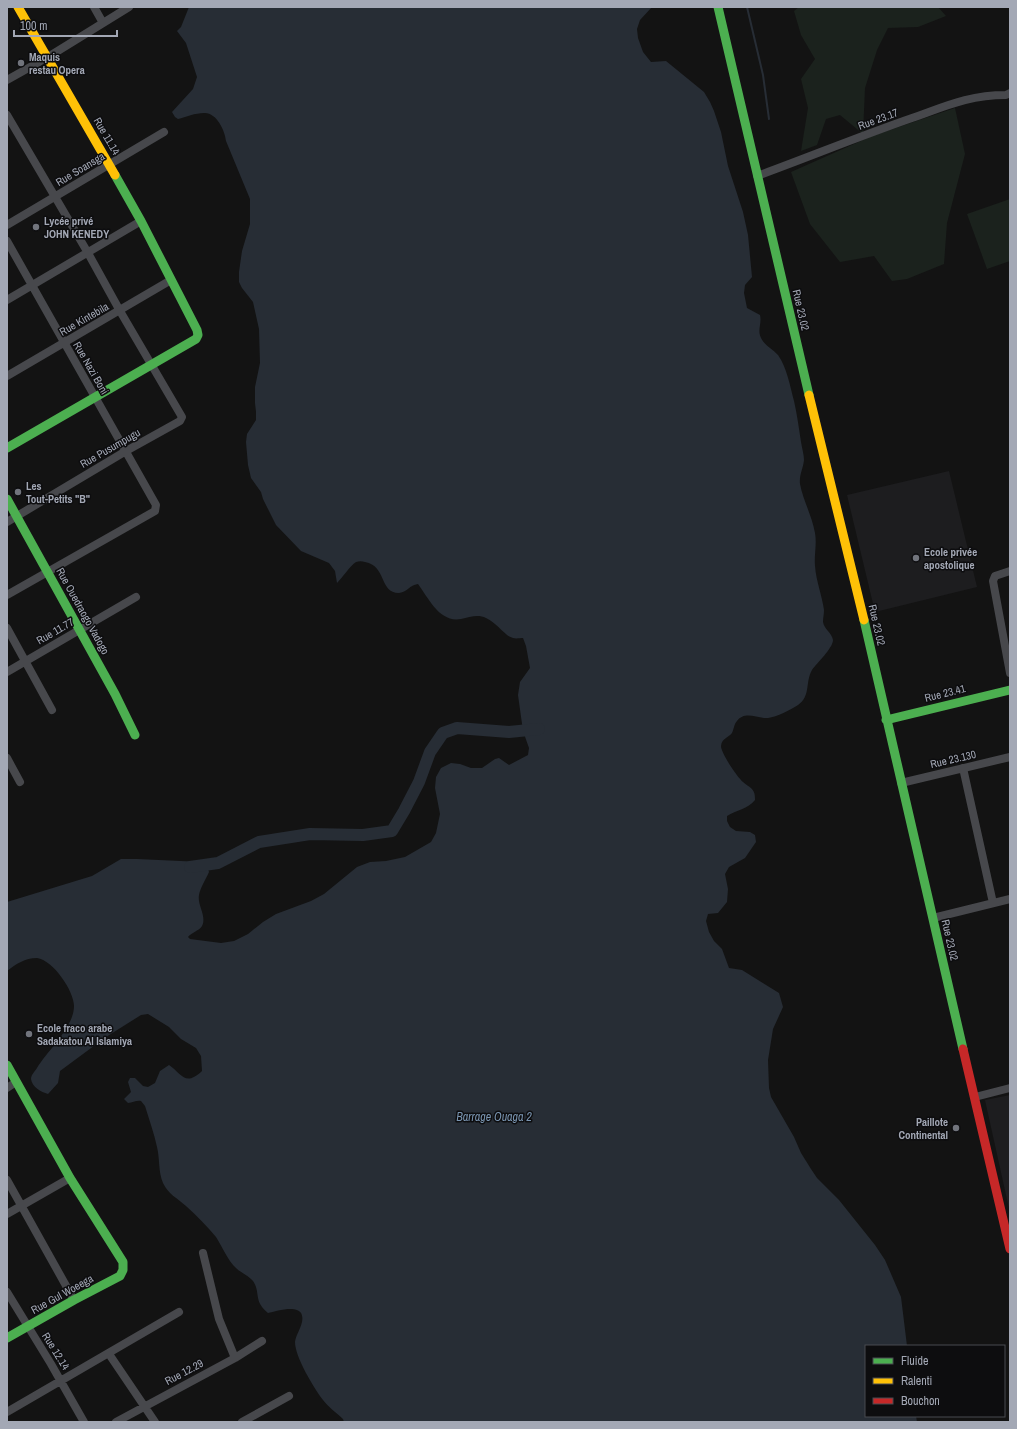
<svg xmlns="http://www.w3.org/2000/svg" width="1017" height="1429" font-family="'Archivo Narrow',sans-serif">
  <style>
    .built { fill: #1d1d1f }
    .green { fill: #1b221d }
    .water { fill: #272d35 }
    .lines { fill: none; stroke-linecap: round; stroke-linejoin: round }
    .stream { stroke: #272d35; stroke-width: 2 }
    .river { stroke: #272d35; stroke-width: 12 }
    .street { stroke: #47484c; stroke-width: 8 }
    .fast { stroke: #4caf50; stroke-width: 9 }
    .slow { stroke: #ffc107; stroke-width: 9 }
    .jam { stroke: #c62828; stroke-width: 9 }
    .poi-dot { fill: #71747c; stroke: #0d0d0f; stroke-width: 1.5 }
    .labels { text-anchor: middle; stroke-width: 3; stroke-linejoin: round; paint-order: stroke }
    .poi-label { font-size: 11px; font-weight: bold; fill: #a3a8b5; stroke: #0d0d0f; text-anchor: start }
    .street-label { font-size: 11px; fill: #a3a8b5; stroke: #0d0d0f }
    .water-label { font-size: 12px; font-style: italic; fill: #7a95b1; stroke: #0d0d0f }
  </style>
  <rect width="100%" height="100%" fill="#131313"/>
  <path class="built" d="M949 471 977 587 875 612 847 495Z
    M1010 1095V1213L985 1100Z"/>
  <path class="green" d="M799 7H938L946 16 918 27 888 28 877 50 865 88 863 134 840 115 826 119 817 145 801 151 808 108 801 79 815 59 801 35 794 11Z
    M955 108 965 154 947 223 944 264 907 279 892 281 874 256 840 262 810 224 791 172 872 136Z
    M1010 199V261L987 269 967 214Z"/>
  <path class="water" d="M189 7H652L640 20 637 29 638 38 643 52 651 62 666 61 704 92 710 102 714 111 721 132 728 166 743 212 748 235 752 277 745 285 744 293 747 308 760 315C762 324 757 330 761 338 764 345 773 349 778 355 787 368 790 386 794 401 797 414 799 429 801 442 802 448 804 455 804 460 803 469 799 475 800 484 803 500 812 516 815 533 817 544 814 555 815 566 816 581 822 595 824 610 824 614 823 618 823 622 824 629 832 633 833 640 833 648 817 663 812 670 805 682 811 696 798 705 790 710 777 717 768 718 758 719 745 710 737 721 734 724 734 729 732 733 728 738 722 738 721 746 721 753 737 777 743 782 751 789 755 788 755 800 748 809 736 810 727 816V821L730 827 736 831 750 832 755 835 756 842 745 858 729 867 725 874 728 889 727 902 718 913 708 914 706 921 709 932 714 941 722 949 729 968 742 970 779 993 783 1007 773 1029 768 1060 769 1088 771 1097 794 1137 801 1153 811 1169 817 1178 839 1200 875 1245 885 1260 901 1297 907 1346H866V1416H916L917 1422H344L343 1419C337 1413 328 1407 323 1400 314 1388 295 1357 295 1342 296 1333 306 1322 301 1313 296 1305 276 1311 268 1313 253 1301 261 1293 253 1281 248 1275 241 1273 236 1268 228 1261 222 1246 216 1237 207 1226 197 1216 186 1206 177 1198 168 1194 163 1183 158 1171 160 1159 157 1147 154 1133 149 1119 145 1106L141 1101C136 1100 133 1103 128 1103L124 1099 131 1092 128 1082 130 1078H135L143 1086 148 1087 155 1083 160 1071 169 1065C182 1074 185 1087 202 1071L201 1056 196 1048 181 1039 169 1027 148 1014 141 1015 106 1037 60 1071 58 1083 48 1094C41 1092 32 1087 31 1079 31 1075 35 1071 37 1068 48 1050 74 1027 74 1006 74 991 53 960 37 958 25 958 16 964 7 971V902L92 876 121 859H137L202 862 207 866 209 872C206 879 200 888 199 895 197 905 207 916 202 926 199 931 192 932 188 937L190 939 221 943 234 941 248 934 263 922 276 914 311 901 324 894 357 867 370 862 386 861 405 857 431 842 436 833 440 814 435 788 436 777 441 768 451 763 460 764 471 768H482L495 759 499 758 509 765 528 755 529 748 523 731 518 695 520 682 530 668 526 646 523 638C520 638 516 639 513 638 506 637 496 622 486 618 478 614 470 617 461 619 440 623 429 599 418 584 409 585 408 592 399 593 379 593 387 566 365 562 362 561 359 561 356 562 350 566 342 578 337 583L335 571 329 563 301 551 276 525 263 499 261 492 251 478 248 465 246 442 247 434 256 420V412L255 403V387L260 363 259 329 253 302 242 288 239 282V272L242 251 250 224V199L226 141C225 130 216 112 204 113 195 113 186 117 178 119L175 117 172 112 193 89 197 77 186 43 177 31 181 27Z"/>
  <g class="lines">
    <path class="stream" d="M747 7 763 75 769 119"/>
    <path class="river" d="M190 867 218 863 259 842 310 834 363 835 392 831 404 811 419 782 430 752 443 733 457 728 509 732 539 729"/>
    <path class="street" d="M94 7 103 23
      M7 80 48 57 129 7
      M7 115 88 253 120 311 182 417 180 421 126 451 7 522
      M757 176C809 157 860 136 912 118 946 106 969 95 1006 95L1010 93
      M7 225 164 132
      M7 241 156 505 155 511 7 595
      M7 300 141 221
      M7 376 171 280
      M1010 571 995 576 993 581 1010 673
      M7 628 52 710
      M7 672 136 597
      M7 758 20 782
      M963 768 993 903
      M901 783 1010 757
      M933 918 1010 899
      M7 1088 16 1082
      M975 1097 1010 1088
      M7 1180 74 1300
      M7 1214 70 1178
      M203 1253 219 1319 235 1358
      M7 1292 51 1364 84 1422
      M109 1354 155 1422
      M7 1412 179 1312
      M116 1422 235 1358 262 1341
      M242 1422 289 1396"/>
    <path class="fast" d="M718 7 809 395
      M7 448 196 339 198 335 197 330 141 221 115 175
      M7 499 115 694 135 735
      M864 620 963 1049
      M886 720 1010 690
      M7 1065 70 1178 123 1262V1270L120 1276 74 1300 7 1338"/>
    <path class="slow" d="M18 7 115 175
      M809 395 864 620"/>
    <path class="jam" d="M963 1049 1010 1249"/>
  </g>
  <g class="poi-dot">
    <circle cx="21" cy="63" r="4"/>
    <circle cx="36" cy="227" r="4"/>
    <circle cx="18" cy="492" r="4"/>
    <circle cx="916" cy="558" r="4"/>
    <circle cx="29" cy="1034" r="4"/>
    <circle cx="956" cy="1128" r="4"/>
  </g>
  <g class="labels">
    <g class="poi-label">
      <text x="29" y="61">Maquis<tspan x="29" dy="13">restau Opera</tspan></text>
      <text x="44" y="225">Lycée privé<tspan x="44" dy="13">JOHN KENEDY</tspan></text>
      <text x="26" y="490">Les<tspan x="26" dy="13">Tout-Petits "B"</tspan></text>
      <text x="924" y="556">Ecole privée<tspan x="924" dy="13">apostolique</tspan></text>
      <text x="37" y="1032">Ecole fraco arabe<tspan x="37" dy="13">Sadakatou Al Islamiya</tspan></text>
      <text x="948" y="1126" text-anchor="end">Paillote<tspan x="948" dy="13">Continental</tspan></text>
    </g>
    <g class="street-label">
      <text transform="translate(878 119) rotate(-20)" y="4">Rue 23.17</text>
      <text transform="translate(107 136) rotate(60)" y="4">Rue 11.14</text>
      <text transform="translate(80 169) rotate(-31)" y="4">Rue Soansga</text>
      <text transform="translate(801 310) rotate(77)" y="4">Rue 23.02</text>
      <text transform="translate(84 319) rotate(-30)" y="4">Rue Kintebila</text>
      <text transform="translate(91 368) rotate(60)" y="4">Rue Nazi Boni</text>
      <text transform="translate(110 448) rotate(-30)" y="4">Rue Pusumpugu</text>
      <text transform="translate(83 611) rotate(61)" y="4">Rue Ouedraogo Vadogo</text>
      <text transform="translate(877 625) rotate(77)" y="4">Rue 23.02</text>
      <text transform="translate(55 631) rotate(-30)" y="4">Rue 11.77</text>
      <text transform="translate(945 693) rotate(-14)" y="4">Rue 23.41</text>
      <text transform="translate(953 759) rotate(-13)" y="4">Rue 23.130</text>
      <text transform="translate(950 940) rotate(77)" y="4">Rue 23.02</text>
      <text transform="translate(62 1294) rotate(-29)" y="4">Rue Gul Woeega</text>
      <text transform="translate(56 1351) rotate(58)" y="4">Rue 12.14</text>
      <text transform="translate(184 1372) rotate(-28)" y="4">Rue 12.29</text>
    </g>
    <g class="water-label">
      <text x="494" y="1121">Barrage Ouaga 2</text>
    </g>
  </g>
  <rect width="1017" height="1429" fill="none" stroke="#a3a8b5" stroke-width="16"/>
  <rect x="865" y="1345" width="140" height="72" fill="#0d0d0f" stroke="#494b51"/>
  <rect x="873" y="1358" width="20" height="6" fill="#4caf50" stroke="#494b51"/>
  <text x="901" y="1365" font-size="12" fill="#a3a8b5">Fluide</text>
  <rect x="873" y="1378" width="20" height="6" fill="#ffc107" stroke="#494b51"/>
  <text x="901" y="1385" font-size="12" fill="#a3a8b5">Ralenti</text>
  <rect x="873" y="1398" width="20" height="6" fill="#c62828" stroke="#494b51"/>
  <text x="901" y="1405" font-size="12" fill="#a3a8b5">Bouchon</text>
  <path d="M14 30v6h103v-6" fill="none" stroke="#a3a8b5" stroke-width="2"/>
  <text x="20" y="30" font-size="12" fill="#a3a8b5" stroke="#0d0d0f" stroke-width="3" paint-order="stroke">100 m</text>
</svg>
